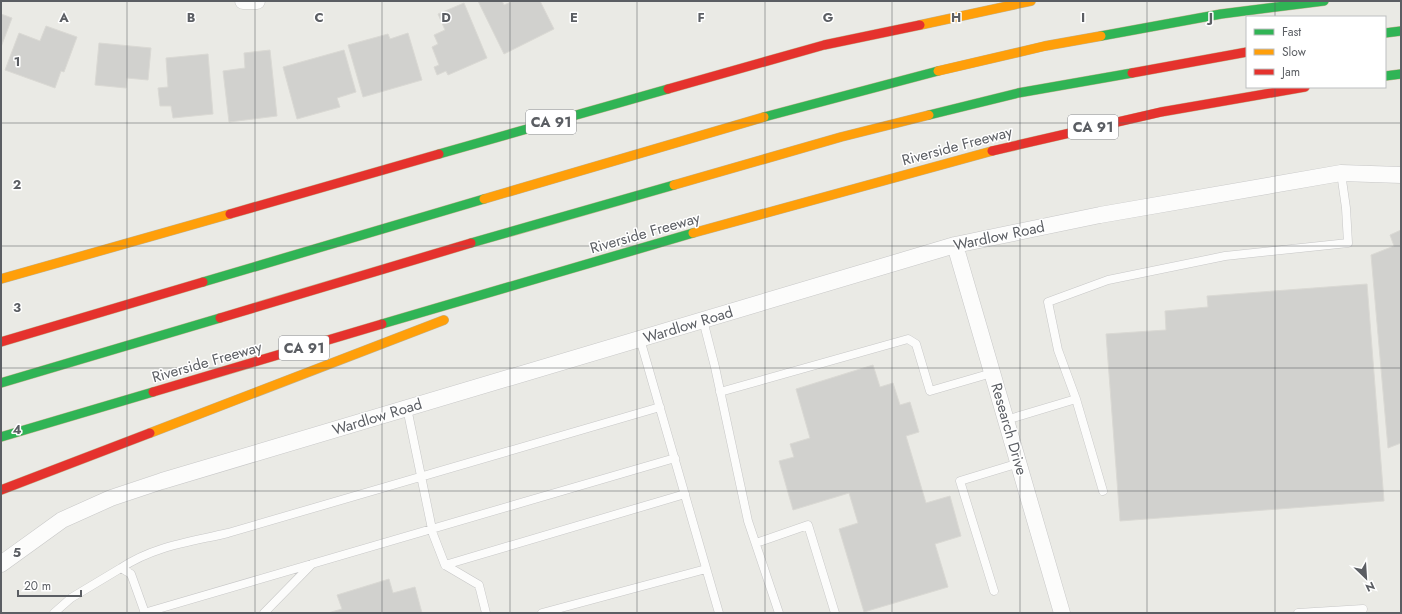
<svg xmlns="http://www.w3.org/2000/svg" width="1402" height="614" font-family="Jost,sans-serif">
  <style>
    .building { fill: #d1d1ce; stroke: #dad9d4 }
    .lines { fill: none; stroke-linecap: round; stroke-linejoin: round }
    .lane-casing { stroke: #c7c7c7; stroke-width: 9 }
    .street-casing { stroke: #c7c7c7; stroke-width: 17 }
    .fast-casing { stroke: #c1b492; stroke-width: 10 }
    .slow-casing { stroke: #c1b492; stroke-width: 10 }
    .jam-casing { stroke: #c1b492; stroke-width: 10 }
    .lane { stroke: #fcfcfb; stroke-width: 8 }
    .street { stroke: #fcfcfb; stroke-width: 16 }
    .fast { stroke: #30b455; stroke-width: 9 }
    .slow { stroke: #ff9f0a; stroke-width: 9 }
    .jam { stroke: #e5322d; stroke-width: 9 }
    .grid { fill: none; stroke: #5b5e63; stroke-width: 1; stroke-opacity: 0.55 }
    .labels { text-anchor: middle; stroke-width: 3; stroke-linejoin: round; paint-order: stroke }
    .shield { fill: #fff; stroke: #8c8e92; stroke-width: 1 }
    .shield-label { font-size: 14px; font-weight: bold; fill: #5b5e63 }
    .street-label { font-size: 15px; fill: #5b5e63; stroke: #fff }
    .grid-label { font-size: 13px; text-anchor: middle; font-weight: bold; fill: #5b5e63; stroke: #fff; stroke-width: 3; stroke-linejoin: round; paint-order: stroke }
  </style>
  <rect width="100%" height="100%" fill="#eaeae5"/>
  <path class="building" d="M478 1H502L504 5 513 1H540L554 29 504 54Z
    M464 3 487 58 448 75 446 71 437 75 434 67 439 65 432 47 438 44 434 35 445 30 438 14Z
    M1 14 12 18 1 47Z
    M46 26 77 37 64 72 61 71 55 88 5 70 19 33 40 41Z
    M408 33 422 80 363 97 348 45 388 34 390 39Z
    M99 43 151 48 148 80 127 78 126 88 95 85Z
    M270 50 277 116 229 122 223 71 245 68 244 53Z
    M344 50 356 92 337 98 340 107 297 119 283 67Z
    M208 54 213 114 173 118 171 106H160L158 88 168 87 166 58Z
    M1401 230V443L1388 448 1371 255 1394 246 1390 235Z
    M1367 284 1384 501 1120 521 1106 334 1166 330 1165 311 1208 307 1207 296Z
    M873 365 880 387 893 383 900 405 910 402 919 432 906 436 926 503 950 496 961 536 935 544 948 587 864 612 839 529 858 523 849 493 793 510 779 461 794 457 790 444 810 438 796 389Z
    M389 579 393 593 415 587 422 613H328L342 609 337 595Z"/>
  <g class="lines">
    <g class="lane-casing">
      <path id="lane" d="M703 320 715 367 748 521 779 613
        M640 339 719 613
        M720 392 908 339 916 344 930 391 992 373
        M407 408 433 534 445 565 479 585 486 613
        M1006 420 1076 399
        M1103 491 1076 399 1058 350 1048 302 1108 280 1225 256 1348 243 1346 208 1341 173
        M756 543 808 525 835 613
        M445 565 685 494
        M121 568C154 546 190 542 228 533L660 407
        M994 591 960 481 1019 463
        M54 613 71 598 121 568 131 574 145 613
        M144 613 675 458
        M264 613 312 564
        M542 613 706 569
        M1298 613 1363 609"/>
    </g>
    <g class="street-casing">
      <path id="street" d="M243 1H257
        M955 245 1062 613
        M1 564 62 520 111 498 162 481 955 245 1100 215 1341 173 1401 175"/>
    </g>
    <g class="fast-casing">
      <path id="fast" d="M1385 33 1401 31
        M1101 36 1221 14 1324 1
        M1385 76 1401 74
        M929 115 1018 93 1132 73
        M764 117 938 71
        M439 154 668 89
        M471 243 674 185
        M203 282 484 199
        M382 324 693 233
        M1 383 220 318
        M1 437 153 392"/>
    </g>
    <g class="slow-casing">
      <path id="slow" d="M920 25 1031 1
        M938 71 1045 46 1101 36
        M674 185 841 137 929 115
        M484 199 764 117
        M693 233 992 151
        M1 279 230 214
        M150 433 444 320"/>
    </g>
    <g class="jam-casing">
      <path id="jam" d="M1132 73 1247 52
        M668 89 824 45 920 25
        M992 151 1161 112 1305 87
        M230 214 439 154
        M220 318 471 243
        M1 342 203 282
        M153 392 382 324
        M1 490 150 433"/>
    </g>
    <use href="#lane" class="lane"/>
    <use href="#street" class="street"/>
    <use href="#fast" class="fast"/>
    <use href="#slow" class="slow"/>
    <use href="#jam" class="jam"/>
  </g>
  <path class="grid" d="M127 1V613M255 1V613M382 1V613M510 1V613M637 1V613M765 1V613M892 1V613M1020 1V613M1147 1V613M1275 1V17M1275 87V613M1 123H1401M1 246H1401M1 368H1401M1 491H1401"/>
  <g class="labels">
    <g class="shield">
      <rect x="526" y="110" width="50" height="24" rx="3"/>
      <rect x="1068" y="115" width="50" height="24" rx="3"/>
      <rect x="279" y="336" width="50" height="24" rx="3"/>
    </g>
    <g class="shield-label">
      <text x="551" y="127">CA 91</text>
      <text x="1093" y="132">CA 91</text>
      <text x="304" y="353">CA 91</text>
    </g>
    <g class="street-label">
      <text transform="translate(957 146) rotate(-15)" y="5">Riverside Freeway</text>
      <text transform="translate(645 233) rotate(-16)" y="5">Riverside Freeway</text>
      <text transform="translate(999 236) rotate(-12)" y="5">Wardlow Road</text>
      <text transform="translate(688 325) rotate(-17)" y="5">Wardlow Road</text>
      <text transform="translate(207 362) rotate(-16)" y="5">Riverside Freeway</text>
      <text transform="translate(377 417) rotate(-17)" y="5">Wardlow Road</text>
      <text transform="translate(1009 429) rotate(74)" y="5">Research Drive</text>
    </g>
  </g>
  <g class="grid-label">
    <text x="64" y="22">A</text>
    <text x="191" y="22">B</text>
    <text x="319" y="22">C</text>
    <text x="446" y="22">D</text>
    <text x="574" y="22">E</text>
    <text x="701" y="22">F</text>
    <text x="828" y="22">G</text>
    <text x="956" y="22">H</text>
    <text x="1083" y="22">I</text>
    <text x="1211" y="22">J</text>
    <text x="17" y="66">1</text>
    <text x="17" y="189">2</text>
    <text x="17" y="312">3</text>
    <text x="17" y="434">4</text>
    <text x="17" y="557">5</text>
  </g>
  <rect width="1402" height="614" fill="none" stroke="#5b5e63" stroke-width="4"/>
  <rect x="1246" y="16" width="140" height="72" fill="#ffffff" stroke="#bdbfc1"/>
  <rect x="1254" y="29" width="20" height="6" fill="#30b455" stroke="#bdbfc1"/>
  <text x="1282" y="36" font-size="12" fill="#5b5e63">Fast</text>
  <rect x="1254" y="49" width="20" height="6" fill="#ff9f0a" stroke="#bdbfc1"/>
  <text x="1282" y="56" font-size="12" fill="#5b5e63">Slow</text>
  <rect x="1254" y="69" width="20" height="6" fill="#e5322d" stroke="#bdbfc1"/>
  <text x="1282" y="76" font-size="12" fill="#5b5e63">Jam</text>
  <g transform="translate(1366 578) rotate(155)" stroke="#ffffff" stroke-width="3" paint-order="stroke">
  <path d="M0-3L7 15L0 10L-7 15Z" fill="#5b5e63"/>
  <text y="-6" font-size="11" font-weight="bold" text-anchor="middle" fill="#5b5e63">N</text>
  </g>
  <path d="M18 590v6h63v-6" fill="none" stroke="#5b5e63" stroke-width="2"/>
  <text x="24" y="590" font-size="12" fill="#5b5e63" stroke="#ffffff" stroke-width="3" paint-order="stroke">20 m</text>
</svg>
